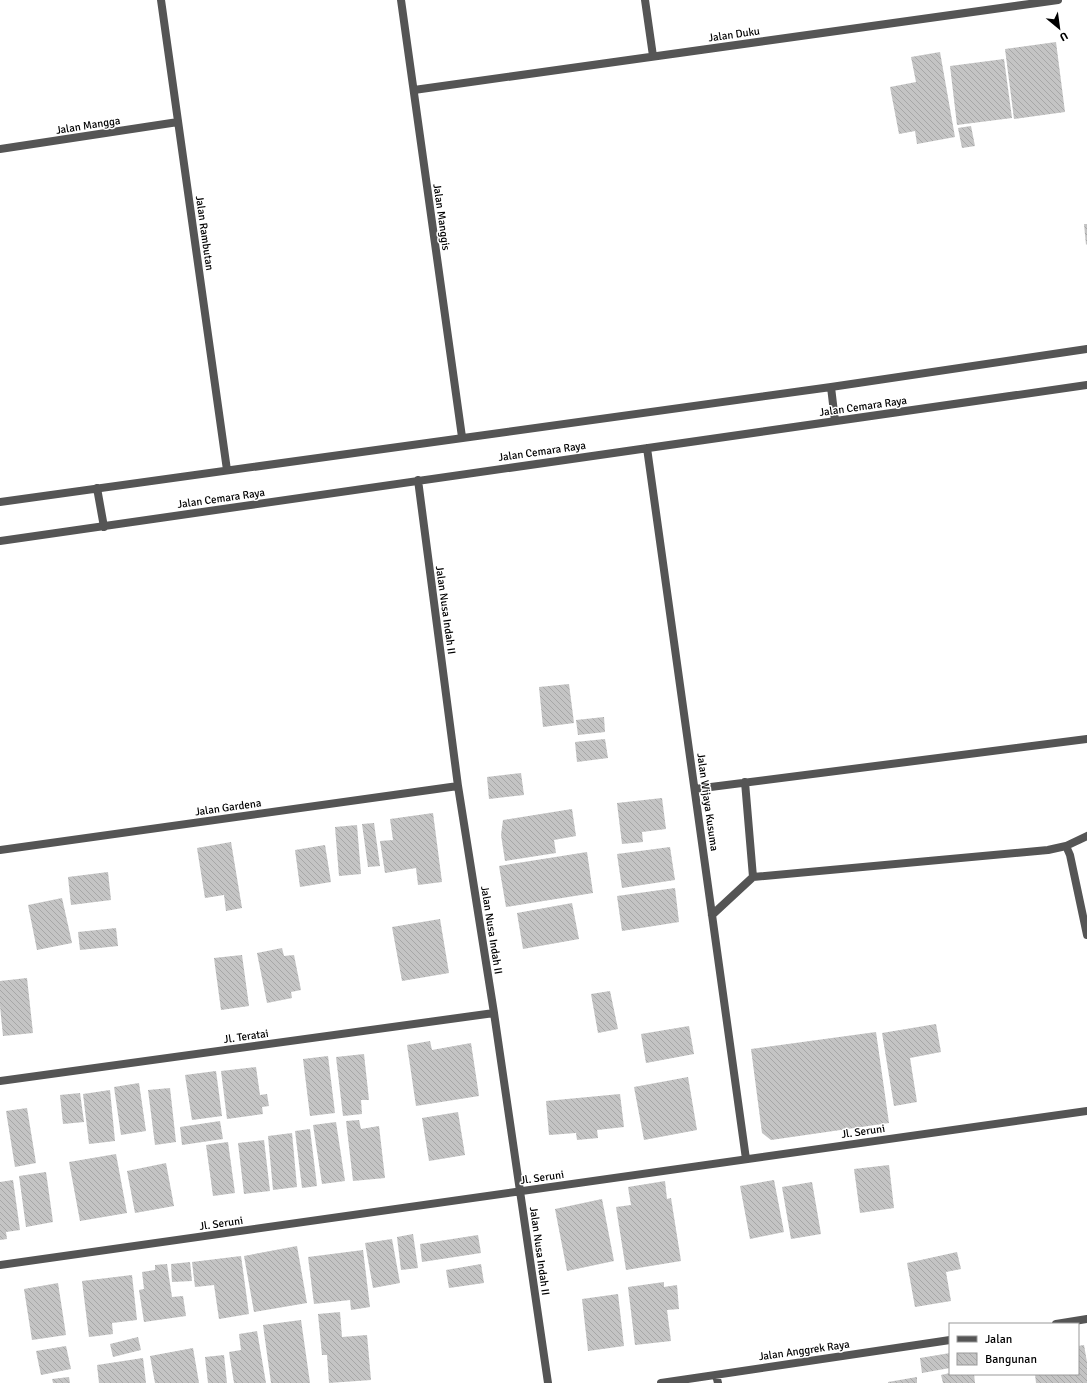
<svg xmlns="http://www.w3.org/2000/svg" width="1087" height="1383" font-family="Signika,sans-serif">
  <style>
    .building { fill: url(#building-back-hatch) }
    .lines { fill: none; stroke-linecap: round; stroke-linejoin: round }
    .minor { stroke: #555; stroke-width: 8 }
    .labels { text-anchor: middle; stroke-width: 3; stroke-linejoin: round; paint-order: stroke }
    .street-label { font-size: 11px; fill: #000; stroke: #fff }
  </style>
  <defs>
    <pattern id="building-back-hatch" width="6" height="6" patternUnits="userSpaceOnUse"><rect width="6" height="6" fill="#c4c4c4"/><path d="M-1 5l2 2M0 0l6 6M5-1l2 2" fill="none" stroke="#a7a7a7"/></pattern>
  </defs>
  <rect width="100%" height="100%" fill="#fff"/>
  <path class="building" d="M1056 42 1065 112 1014 119 1005 49Z
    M940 52 955 137 917 144 915 131 899 134 890 87 916 82 911 57Z
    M1004 59 1012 118 957 125 950 66Z
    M971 126 975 146 962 148 958 128Z
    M1084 224H1087V244L1086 245Z
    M569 684 574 723 543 727 539 687Z
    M604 717 605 732 578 735 576 720Z
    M605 739 608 758 577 762 575 742Z
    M521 773 524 795 489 799 487 777Z
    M662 798 666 829 642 832 643 842 622 844 617 803Z
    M572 809 576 836 554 840 556 853 505 861 501 835 503 820Z
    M433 813 442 882 418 885 416 868 385 873 380 841 393 840 390 819Z
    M374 823 380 866 368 867 362 824Z
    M357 825 361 874 339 876 335 827Z
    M231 842 242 908 226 911 224 895 205 898 197 848Z
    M325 845 331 882 300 887 295 850Z
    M670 847 675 880 622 888 617 854Z
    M587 852 593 893 506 907 499 866Z
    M108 872 111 900 71 905 68 877Z
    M675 888 679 922 622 931 617 896Z
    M62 898 72 943 37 950 28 905Z
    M572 903 579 939 523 949 517 913Z
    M440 919 449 973 402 981 392 927Z
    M116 928 118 946 80 950 78 932Z
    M282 948 284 956 294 955 301 990 291 992 292 998 267 1003 257 953Z
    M242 955 249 1006 221 1010 214 958Z
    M27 978 33 1033 3 1036 0 1006V981Z
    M610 991 618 1029 598 1033 591 994Z
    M936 1024 941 1052 910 1058 917 1102 894 1106 882 1033Z
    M689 1026 694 1054 646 1063 641 1034Z
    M876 1032 889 1123 771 1140 762 1133 751 1049Z
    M430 1041 432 1050 471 1043 479 1096 416 1106 407 1045Z
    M364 1054 369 1100H361L362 1114 343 1116 336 1057Z
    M328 1056 335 1113 310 1116 303 1059Z
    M256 1067 260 1095 267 1094 269 1106 262 1107 263 1114 227 1119 221 1071Z
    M216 1071 222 1116 192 1120 185 1075Z
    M688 1077 697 1130 644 1140 634 1087Z
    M139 1083 146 1131 121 1135 114 1087Z
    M170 1088 176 1142 155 1145 148 1090Z
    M110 1090 115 1141 89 1144 83 1094Z
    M80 1093 84 1122 63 1124 60 1095Z
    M620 1094 624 1127 597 1130 598 1138 577 1140 576 1133 549 1135 546 1101Z
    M27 1108 36 1163 15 1167 6 1111Z
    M458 1112 465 1155 429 1161 422 1118Z
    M359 1120 361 1129 379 1126 385 1178 353 1181 346 1121Z
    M220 1121 223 1139 182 1145 180 1127Z
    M336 1122 345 1181 322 1184 313 1125Z
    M310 1129 317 1186 302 1188 295 1131Z
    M292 1133 297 1187 273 1190 268 1136Z
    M264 1140 270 1191 244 1194 238 1143Z
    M228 1142 235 1193 213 1196 206 1145Z
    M116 1154 127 1213 80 1221 69 1162Z
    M166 1163 174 1206 135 1213 127 1171Z
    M889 1165 894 1208 860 1213 854 1169Z
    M46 1172 53 1222 26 1227 19 1176Z
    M13 1180 20 1230 6 1232 7 1239 0 1240V1182Z
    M774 1180 784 1232 750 1239 740 1186Z
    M665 1181 667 1199 671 1198 681 1261 626 1270 616 1207 631 1205 628 1187Z
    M812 1182 821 1234 791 1239 782 1187Z
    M602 1199 614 1261 567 1271 555 1209Z
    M413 1234 418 1268 401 1270 397 1237Z
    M478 1235 481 1253 422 1262 420 1244Z
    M392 1239 400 1283 373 1288 365 1243Z
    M297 1246 307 1303 254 1312 244 1256Z
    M363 1250 370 1307 351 1310 350 1300 314 1304 308 1257Z
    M957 1252 961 1269 946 1272 951 1301 915 1307 907 1263Z
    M241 1256 249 1314 219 1319 214 1285 195 1287 192 1262Z
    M190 1262 192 1281 172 1282 171 1264Z
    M167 1264 172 1297 183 1296 186 1316 144 1322 139 1290 144 1289 142 1272 155 1270V1265Z
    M481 1264 484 1283 449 1288 446 1270Z
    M132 1275 137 1320 112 1323 113 1334 89 1337 82 1281Z
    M664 1282V1287L677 1285 679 1309 667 1310 671 1341 635 1345 628 1287Z
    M58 1283 66 1335 32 1340 24 1289Z
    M618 1294 624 1346 588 1351 582 1299Z
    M340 1312 342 1337 367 1335 371 1380 329 1383 327 1355H322L318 1314Z
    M301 1320 310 1383H271L263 1325Z
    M257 1331 266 1383H234L229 1352 241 1350 239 1334Z
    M138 1337 141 1350 113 1357 110 1344Z
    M1084 1345 1087 1362V1383H1036L1035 1374H1078V1346Z
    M66 1346 71 1369 41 1375 36 1351Z
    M193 1348 199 1383H155L150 1356Z
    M950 1353V1368L922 1373 920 1358Z
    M224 1355 227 1383H208L205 1357Z
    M143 1358 146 1383H99L97 1365Z
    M950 1373 974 1374 975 1383H943L941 1375Z
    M69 1377 70 1383H53L52 1379Z
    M917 1377V1383H888V1382Z"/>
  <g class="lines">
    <path class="minor" d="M161 0 227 470
      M401 0 462 437
      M645 0 653 56
      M414 90 1058 0
      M0 149 178 122
      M831 387 835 421
      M647 448 746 1159
      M418 480 458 786 494 1013 548 1383
      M97 488 104 527
      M0 502 831 387 1087 349
      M0 541 1087 385
      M695 789 1087 739
      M1087 836 1066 846 1070 855 1087 935
      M0 850 458 786
      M753 877 1048 850 1066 846
      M712 915 753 877 745 782
      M0 1081 494 1013
      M0 1265 1087 1111
      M1056 1324 1087 1319
      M716 1375 718 1383
      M661 1383 950 1340"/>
  </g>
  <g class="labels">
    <g class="street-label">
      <text transform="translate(734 34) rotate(-8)" y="4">Jalan Duku</text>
      <text transform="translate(88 125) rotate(-9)" y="4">Jalan Mangga</text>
      <text transform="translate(442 217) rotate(82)" y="4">Jalan Manggis</text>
      <text transform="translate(205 233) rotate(82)" y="4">Jalan Rambutan</text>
      <text transform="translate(863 406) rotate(-8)" y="4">Jalan Cemara Raya</text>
      <text transform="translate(542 451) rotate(-8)" y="4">Jalan Cemara Raya</text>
      <text transform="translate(221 498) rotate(-8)" y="4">Jalan Cemara Raya</text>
      <text transform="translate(446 610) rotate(82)" y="4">Jalan Nusa Indah II</text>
      <text transform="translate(708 802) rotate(82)" y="4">Jalan Wijaya Kusuma</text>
      <text transform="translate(228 807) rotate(-8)" y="4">Jalan Gardena</text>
      <text transform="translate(492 930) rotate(81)" y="4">Jalan Nusa Indah II</text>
      <text transform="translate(246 1036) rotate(-8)" y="4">Jl. Teratai</text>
      <text transform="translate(863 1131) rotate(-8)" y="4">Jl. Seruni</text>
      <text transform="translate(542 1177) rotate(-8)" y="4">Jl. Seruni</text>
      <text transform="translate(221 1223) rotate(-8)" y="4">Jl. Seruni</text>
      <text transform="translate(540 1251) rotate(82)" y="4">Jalan Nusa Indah II</text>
      <text transform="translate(804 1350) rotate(-8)" y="4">Jalan Anggrek Raya</text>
    </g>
  </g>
  <rect x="949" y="1323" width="130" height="52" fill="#ffffff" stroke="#999999"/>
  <rect x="957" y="1336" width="20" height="6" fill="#555555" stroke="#999999"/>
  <text x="985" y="1343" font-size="12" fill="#000000">Jalan</text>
  <rect x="957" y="1353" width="20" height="12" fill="url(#building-back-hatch)" stroke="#999999"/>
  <text x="985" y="1363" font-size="12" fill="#000000">Bangunan</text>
  <g transform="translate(1059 28) rotate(151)" stroke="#ffffff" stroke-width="3" paint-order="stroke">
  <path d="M0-3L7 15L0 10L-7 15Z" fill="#000000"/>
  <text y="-6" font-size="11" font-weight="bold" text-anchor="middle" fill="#000000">U</text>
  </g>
</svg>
